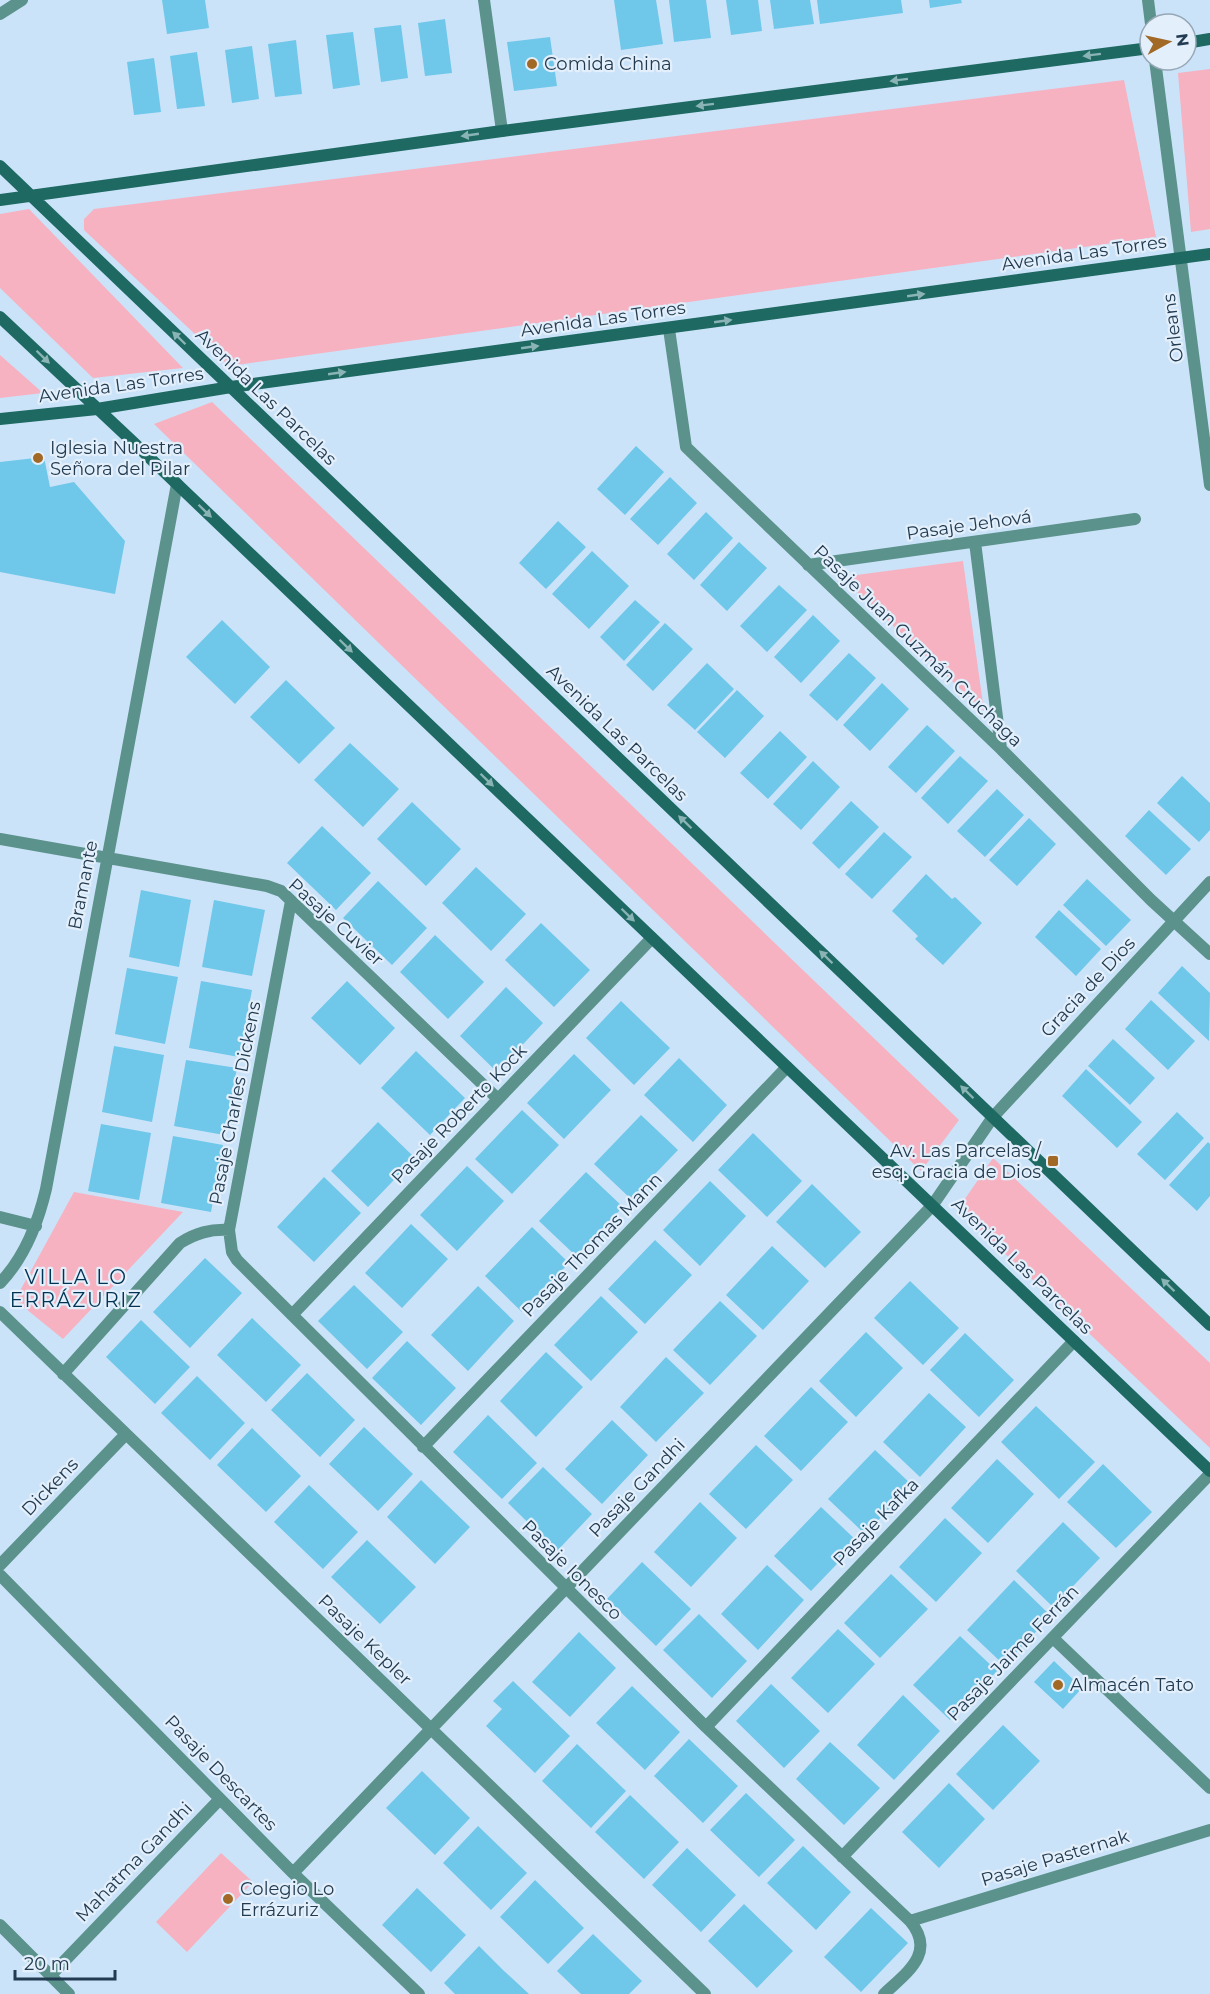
<svg xmlns="http://www.w3.org/2000/svg" width="1210" height="1994" font-family="Montserrat,sans-serif">
  <style>
    .green { fill: #f6b2c0 }
    .building { fill: #6fc7ea }
    .lines { fill: none; stroke-linecap: round; stroke-linejoin: round }
    .street { stroke: #5b928b; stroke-width: 12 }
    .secondary { stroke: #1e6962; stroke-width: 12 }
    .oneway { fill: #8ab3b6 }
    .poi-dot { fill: #a16826; stroke: #e3effa; stroke-width: 2 }
    .labels { text-anchor: middle; stroke-width: 4.5; stroke-linejoin: round; paint-order: stroke }
    .poi-label { font-size: 18px; fill: #223b51; stroke: #e3effa; text-anchor: start }
    .street-label { font-size: 18px; fill: #223b51; stroke: #e3effa }
    .neighbourhood-label { font-size: 20px; letter-spacing: 1.5px; fill: #013355; stroke: #e3effa }
  </style>
  <rect width="100%" height="100%" fill="#cbe3f9"/>
  <path class="green" d="M1210 69V229L1191 232 1178 73Z
    M1124 80 1156 237 229 366 84 230V219L94 209Z
    M29 209 183 368 93 378 0 288V214Z
    M0 355 43 393 0 398Z
    M212 402 959 1120 921 1171 154 424Z
    M963 561 984 711 841 577Z
    M993 1158 1210 1363V1448L958 1209Z
    M74 1192 183 1212 63 1339 15 1300Z
    M221 1853 253 1882 187 1952 156 1922Z"/>
  <path class="building" d="M162 0H205L209 28 167 34Z
    M614 0H656L663 44 621 50Z
    M669 0H706L711 38 674 42Z
    M726 0H758L762 31 731 35Z
    M770 0H810L814 24 774 29Z
    M817 0H901L903 13 820 24Z
    M929 0H961L962 3 930 8Z
    M445 19 452 73 425 76 418 23Z
    M401 25 408 78 381 82 374 28Z
    M353 32 360 85 333 89 326 35Z
    M550 37 557 86 514 91 507 42Z
    M296 40 302 94 275 97 268 44Z
    M252 46 259 99 232 103 225 50Z
    M197 52 205 106 177 109 170 56Z
    M154 58 161 112 134 115 127 62Z
    M636 446 664 472 625 515 597 489Z
    M44 457 50 487 74 482 125 541 115 594 0 572V462Z
    M670 477 697 503 658 545 630 519Z
    M706 512 733 538 694 580 667 554Z
    M558 521 586 547 546 589 519 563Z
    M739 542 767 568 727 611 700 585Z
    M592 551 629 586 589 629 552 594Z
    M779 585 807 610 767 652 740 626Z
    M635 600 660 622 624 661 600 637Z
    M813 615 840 641 801 683 774 657Z
    M222 620 270 667 235 704 186 657Z
    M665 623 693 649 653 691 626 665Z
    M849 653 876 678 837 721 809 695Z
    M707 663 734 689 695 730 667 705Z
    M286 680 335 728 299 764 250 717Z
    M882 683 909 709 870 751 843 725Z
    M737 690 764 716 725 758 697 732Z
    M927 725 955 751 916 793 888 767Z
    M780 731 807 757 768 799 740 773Z
    M350 743 399 789 363 827 314 780Z
    M960 756 988 781 948 824 921 798Z
    M813 761 840 787 801 830 773 804Z
    M1182 776 1210 803V830L1199 842 1157 803Z
    M997 789 1024 815 985 857 957 831Z
    M851 801 879 827 839 869 812 843Z
    M412 802 461 849 426 886 377 839Z
    M1149 810 1191 849 1166 875 1125 836Z
    M1029 818 1056 844 1017 886 989 860Z
    M322 826 371 873 336 910 287 863Z
    M884 832 912 857 872 899 845 874Z
    M476 867 526 914 491 951 442 903Z
    M926 874 952 899 955 897 982 923 943 965 915 939 918 936 892 911Z
    M1087 879 1131 920 1106 946 1063 905Z
    M378 881 427 928 392 965 343 918Z
    M141 890 191 900 179 967 129 957Z
    M214 900 265 910 252 976 202 967Z
    M1059 910 1101 949 1076 976 1035 937Z
    M541 923 590 970 554 1007 505 960Z
    M435 935 484 982 448 1019 400 972Z
    M1182 966 1210 993 1209 1041 1158 993Z
    M127 968 178 977 165 1044 115 1034Z
    M201 981 252 990 239 1057 189 1048Z
    M347 981 395 1028 360 1065 311 1018Z
    M506 987 543 1023 497 1072 460 1036Z
    M1151 1000 1195 1041 1168 1070 1125 1029Z
    M621 1001 670 1048 634 1085 586 1038Z
    M1113 1039 1155 1078 1130 1105 1088 1066Z
    M114 1046 164 1055 152 1122 102 1112Z
    M416 1051 465 1098 430 1135 381 1088Z
    M574 1054 611 1090 564 1139 527 1103Z
    M679 1058 727 1105 693 1142 644 1095Z
    M186 1060 237 1068 224 1135 174 1126Z
    M1086 1069 1142 1122 1117 1148 1062 1096Z
    M522 1110 559 1145 512 1194 475 1159Z
    M1177 1112 1204 1138 1165 1180 1137 1154Z
    M641 1115 678 1150 631 1199 594 1164Z
    M378 1122 415 1158 368 1207 331 1171Z
    M101 1124 151 1133 139 1200 88 1191Z
    M753 1133 802 1181 767 1217 718 1170Z
    M173 1136 223 1145 211 1212 161 1203Z
    M1208 1142 1210 1144V1196L1197 1211 1169 1185Z
    M467 1166 504 1201 457 1251 420 1215Z
    M586 1172 623 1207 576 1256 539 1221Z
    M324 1177 361 1213 314 1262 277 1227Z
    M710 1181 746 1216 700 1266 663 1230Z
    M812 1184 861 1232 825 1268 776 1222Z
    M411 1224 448 1259 402 1308 365 1273Z
    M532 1227 569 1263 522 1312 485 1276Z
    M655 1240 692 1275 645 1324 608 1289Z
    M772 1246 809 1281 763 1330 726 1295Z
    M205 1258 242 1293 190 1348 153 1312Z
    M910 1281 959 1328 923 1365 874 1318Z
    M354 1285 403 1332 367 1369 318 1321Z
    M478 1286 514 1321 468 1371 431 1335Z
    M601 1296 638 1332 591 1381 554 1345Z
    M720 1301 757 1336 710 1385 673 1350Z
    M252 1318 301 1365 266 1402 217 1355Z
    M141 1320 190 1367 155 1404 106 1357Z
    M866 1332 903 1368 856 1417 819 1381Z
    M965 1333 1014 1380 979 1417 930 1370Z
    M407 1341 456 1388 421 1425 372 1378Z
    M546 1352 583 1387 536 1437 500 1401Z
    M666 1357 704 1393 656 1442 620 1407Z
    M307 1373 355 1420 320 1457 271 1410Z
    M197 1376 245 1423 210 1460 161 1413Z
    M811 1387 848 1422 801 1471 764 1436Z
    M929 1393 966 1427 920 1477 883 1442Z
    M1036 1406 1095 1462 1059 1499 1001 1442Z
    M488 1415 537 1463 502 1499 453 1452Z
    M612 1420 648 1455 602 1504 565 1469Z
    M364 1427 413 1474 378 1511 329 1464Z
    M252 1428 301 1476 266 1512 217 1465Z
    M756 1445 793 1480 746 1529 709 1494Z
    M875 1450 912 1485 865 1534 828 1499Z
    M997 1459 1034 1494 988 1543 951 1508Z
    M1103 1464 1152 1512 1116 1548 1067 1502Z
    M543 1467 592 1514 557 1551 508 1503Z
    M421 1480 470 1527 435 1564 387 1517Z
    M309 1485 358 1532 323 1569 274 1522Z
    M700 1502 737 1538 691 1587 654 1552Z
    M821 1507 858 1542 811 1591 774 1556Z
    M945 1518 982 1553 936 1602 899 1567Z
    M1063 1522 1100 1558 1053 1607 1016 1571Z
    M367 1540 416 1587 380 1624 331 1577Z
    M642 1562 691 1609 656 1646 607 1599Z
    M767 1565 804 1600 758 1650 721 1614Z
    M891 1574 928 1609 880 1658 844 1623Z
    M1014 1580 1051 1616 1004 1665 967 1630Z
    M699 1614 747 1661 712 1698 663 1650Z
    M838 1629 875 1664 828 1713 791 1678Z
    M579 1632 616 1668 570 1717 532 1682Z
    M960 1636 997 1671 950 1720 913 1685Z
    M1054 1661 1082 1688 1063 1709 1034 1682Z
    M513 1681 570 1736 535 1773 486 1726 502 1709 493 1701Z
    M771 1684 820 1731 784 1768 736 1721Z
    M632 1686 680 1732 645 1770 596 1723Z
    M903 1695 940 1731 894 1780 857 1745Z
    M1003 1725 1040 1761 993 1810 956 1774Z
    M689 1739 738 1786 703 1823 654 1776Z
    M830 1742 880 1788 844 1825 796 1779Z
    M577 1744 626 1791 591 1828 542 1781Z
    M422 1771 470 1818 435 1855 386 1808Z
    M949 1783 985 1819 939 1868 902 1832Z
    M746 1793 795 1840 759 1877 710 1830Z
    M630 1795 679 1842 644 1879 595 1832Z
    M478 1826 527 1873 491 1910 443 1863Z
    M803 1846 851 1892 816 1930 767 1883Z
    M687 1848 736 1895 701 1932 652 1885Z
    M535 1880 584 1928 548 1964 500 1917Z
    M417 1888 466 1935 431 1972 382 1925Z
    M744 1904 793 1951 757 1988 708 1941Z
    M871 1908 908 1943 861 1992 824 1957Z
    M593 1934 642 1981 629 1994H581L557 1971Z
    M479 1946 503 1970 529 1994H455L444 1983Z"/>
  <g class="lines">
    <path class="street" d="M484 0 502 131
      M1148 0 1151 24
      M0 14 22 0
      M1155 60 1210 485
      M669 329 686 447 1001 749 1151 900 1210 954
      M975 542 1001 749
      M808 565 1135 519
      M0 839 267 886 281 891 498 1099
      M291 901 229 1230 232 1252 237 1260 706 1727 910 1921C937 1953 906 1973 884 1994
      M0 1217 36 1226
      M0 1283C25 1257 38 1223 46 1189L177 484
      M0 1312 705 1994
      M292 1315 652 938
      M63 1374 180 1243C196 1233 210 1229 229 1230
      M423 1447 787 1067
      M0 1565 126 1434
      M0 1575 293 1873 419 1994
      M1053 1638 1210 1788
      M706 1727 1074 1341
      M842 1857 1210 1474
      M293 1873 932 1206 993 1117 1210 882
      M910 1921 1210 1830
      M0 1925 69 1994
      M50 1976 220 1799"/>
    <path class="secondary" d="M1186 43 1210 39
      M0 166 1210 1325
      M0 200 502 131 1150 48
      M0 317 132 441 1210 1471
      M0 419 97 409 231 387 1210 254"/>
  </g>
  <defs><path id="oneway-solid" d="M-6-.8H1V-3.2L6.5 0L1 3.2V.8H-6Z" transform="scale(1.5)"/></defs>
  <g class="oneway">
    <use href="#oneway-solid" transform="translate(1092 55) rotate(173)"/>
    <use href="#oneway-solid" transform="translate(899 80) rotate(173)"/>
    <use href="#oneway-solid" transform="translate(705 105) rotate(173)"/>
    <use href="#oneway-solid" transform="translate(470 135) rotate(172)"/>
    <use href="#oneway-solid" transform="translate(916 295) rotate(-8)"/>
    <use href="#oneway-solid" transform="translate(723 321) rotate(-8)"/>
    <use href="#oneway-solid" transform="translate(179 338) rotate(-136)"/>
    <use href="#oneway-solid" transform="translate(530 347) rotate(-8)"/>
    <use href="#oneway-solid" transform="translate(43 357) rotate(44)"/>
    <use href="#oneway-solid" transform="translate(337 373) rotate(-8)"/>
    <use href="#oneway-solid" transform="translate(205 511) rotate(44)"/>
    <use href="#oneway-solid" transform="translate(346 646) rotate(44)"/>
    <use href="#oneway-solid" transform="translate(487 780) rotate(44)"/>
    <use href="#oneway-solid" transform="translate(685 822) rotate(-136)"/>
    <use href="#oneway-solid" transform="translate(628 915) rotate(44)"/>
    <use href="#oneway-solid" transform="translate(826 957) rotate(-136)"/>
    <use href="#oneway-solid" transform="translate(967 1092) rotate(-136)"/>
    <use href="#oneway-solid" transform="translate(1168 1285) rotate(-136)"/>
  </g>
  <g class="poi-dot">
    <circle cx="532" cy="64" r="6"/>
    <circle cx="38" cy="458" r="6"/>
    <rect x="1047" y="1155" width="12" height="12" rx="3"/>
    <circle cx="1058" cy="1685" r="6"/>
    <circle cx="228" cy="1899" r="6"/>
  </g>
  <g class="labels">
    <g class="poi-label">
      <text x="544" y="70">Comida China</text>
      <text x="50" y="454">Iglesia Nuestra<tspan x="50" dy="21">Señora del Pilar</tspan></text>
      <text x="1041" y="1157" text-anchor="end">Av. Las Parcelas /<tspan x="1041" dy="21">esq. Gracia de Dios</tspan></text>
      <text x="1070" y="1691">Almacén Tato</text>
      <text x="240" y="1895">Colegio Lo<tspan x="240" dy="21">Errázuriz</tspan></text>
    </g>
    <g class="street-label">
      <text transform="translate(1084 253) rotate(-8)" y="6">Avenida Las Torres</text>
      <text transform="translate(603 319) rotate(-8)" y="6">Avenida Las Torres</text>
      <text transform="translate(1173 328) rotate(-97)" y="6">Orleans</text>
      <text transform="translate(121 385) rotate(-8)" y="6">Avenida Las Torres</text>
      <text transform="translate(266 397) rotate(44)" y="6">Avenida Las Parcelas</text>
      <text transform="translate(969 525) rotate(-8)" y="6">Pasaje Jehová</text>
      <text transform="translate(918 646) rotate(44)" y="6">Pasaje Juan Guzmán Cruchaga</text>
      <text transform="translate(617 733) rotate(44)" y="6">Avenida Las Parcelas</text>
      <text transform="translate(83 885) rotate(-79)" y="6">Bramante</text>
      <text transform="translate(336 922) rotate(42)" y="6">Pasaje Cuvier</text>
      <text transform="translate(1088 987) rotate(-47)" y="6">Gracia de Dios</text>
      <text transform="translate(235 1103) rotate(-79)" y="6">Pasaje Charles Dickens</text>
      <text transform="translate(459 1114) rotate(-46)" y="6">Pasaje Roberto Kock</text>
      <text transform="translate(592 1245) rotate(-46)" y="6">Pasaje Thomas Mann</text>
      <text transform="translate(1022 1266) rotate(44)" y="6">Avenida Las Parcelas</text>
      <text transform="translate(50 1487) rotate(-46)" y="6">Dickens</text>
      <text transform="translate(637 1488) rotate(-46)" y="6">Pasaje Gandhi</text>
      <text transform="translate(876 1522) rotate(-46)" y="6">Pasaje Kafka</text>
      <text transform="translate(572 1570) rotate(45)" y="6">Pasaje Ionesco</text>
      <text transform="translate(365 1640) rotate(44)" y="6">Pasaje Kepler</text>
      <text transform="translate(1013 1653) rotate(-46)" y="6">Pasaje Jaime Ferrán</text>
      <text transform="translate(221 1773) rotate(46)" y="6">Pasaje Descartes</text>
      <text transform="translate(1055 1858) rotate(-17)" y="6">Pasaje Pasternak</text>
      <text transform="translate(134 1862) rotate(-46)" y="6">Mahatma Gandhi</text>
    </g>
    <g class="neighbourhood-label">
      <text x="76" y="1284">VILLA LO<tspan x="76" dy="23">ERRÁZURIZ</tspan></text>
    </g>
  </g>
  <g transform="translate(1168 42) rotate(82)"><circle r="28" fill="#e3effa" stroke="#96a7b6" stroke-width="1.5"/>
  <path d="M0-4.5L10 22L0 15L-10 22Z" fill="#a16826"/>
  <text y="-9" font-size="16" font-weight="bold" text-anchor="middle" fill="#223b51">N</text>
  </g>
  <path d="M15 1970v9h100v-9" fill="none" stroke="#223b51" stroke-width="3"/>
  <text x="24" y="1970" font-size="18" fill="#223b51" stroke="#e3effa" stroke-width="4.5" paint-order="stroke">20 m</text>
</svg>
